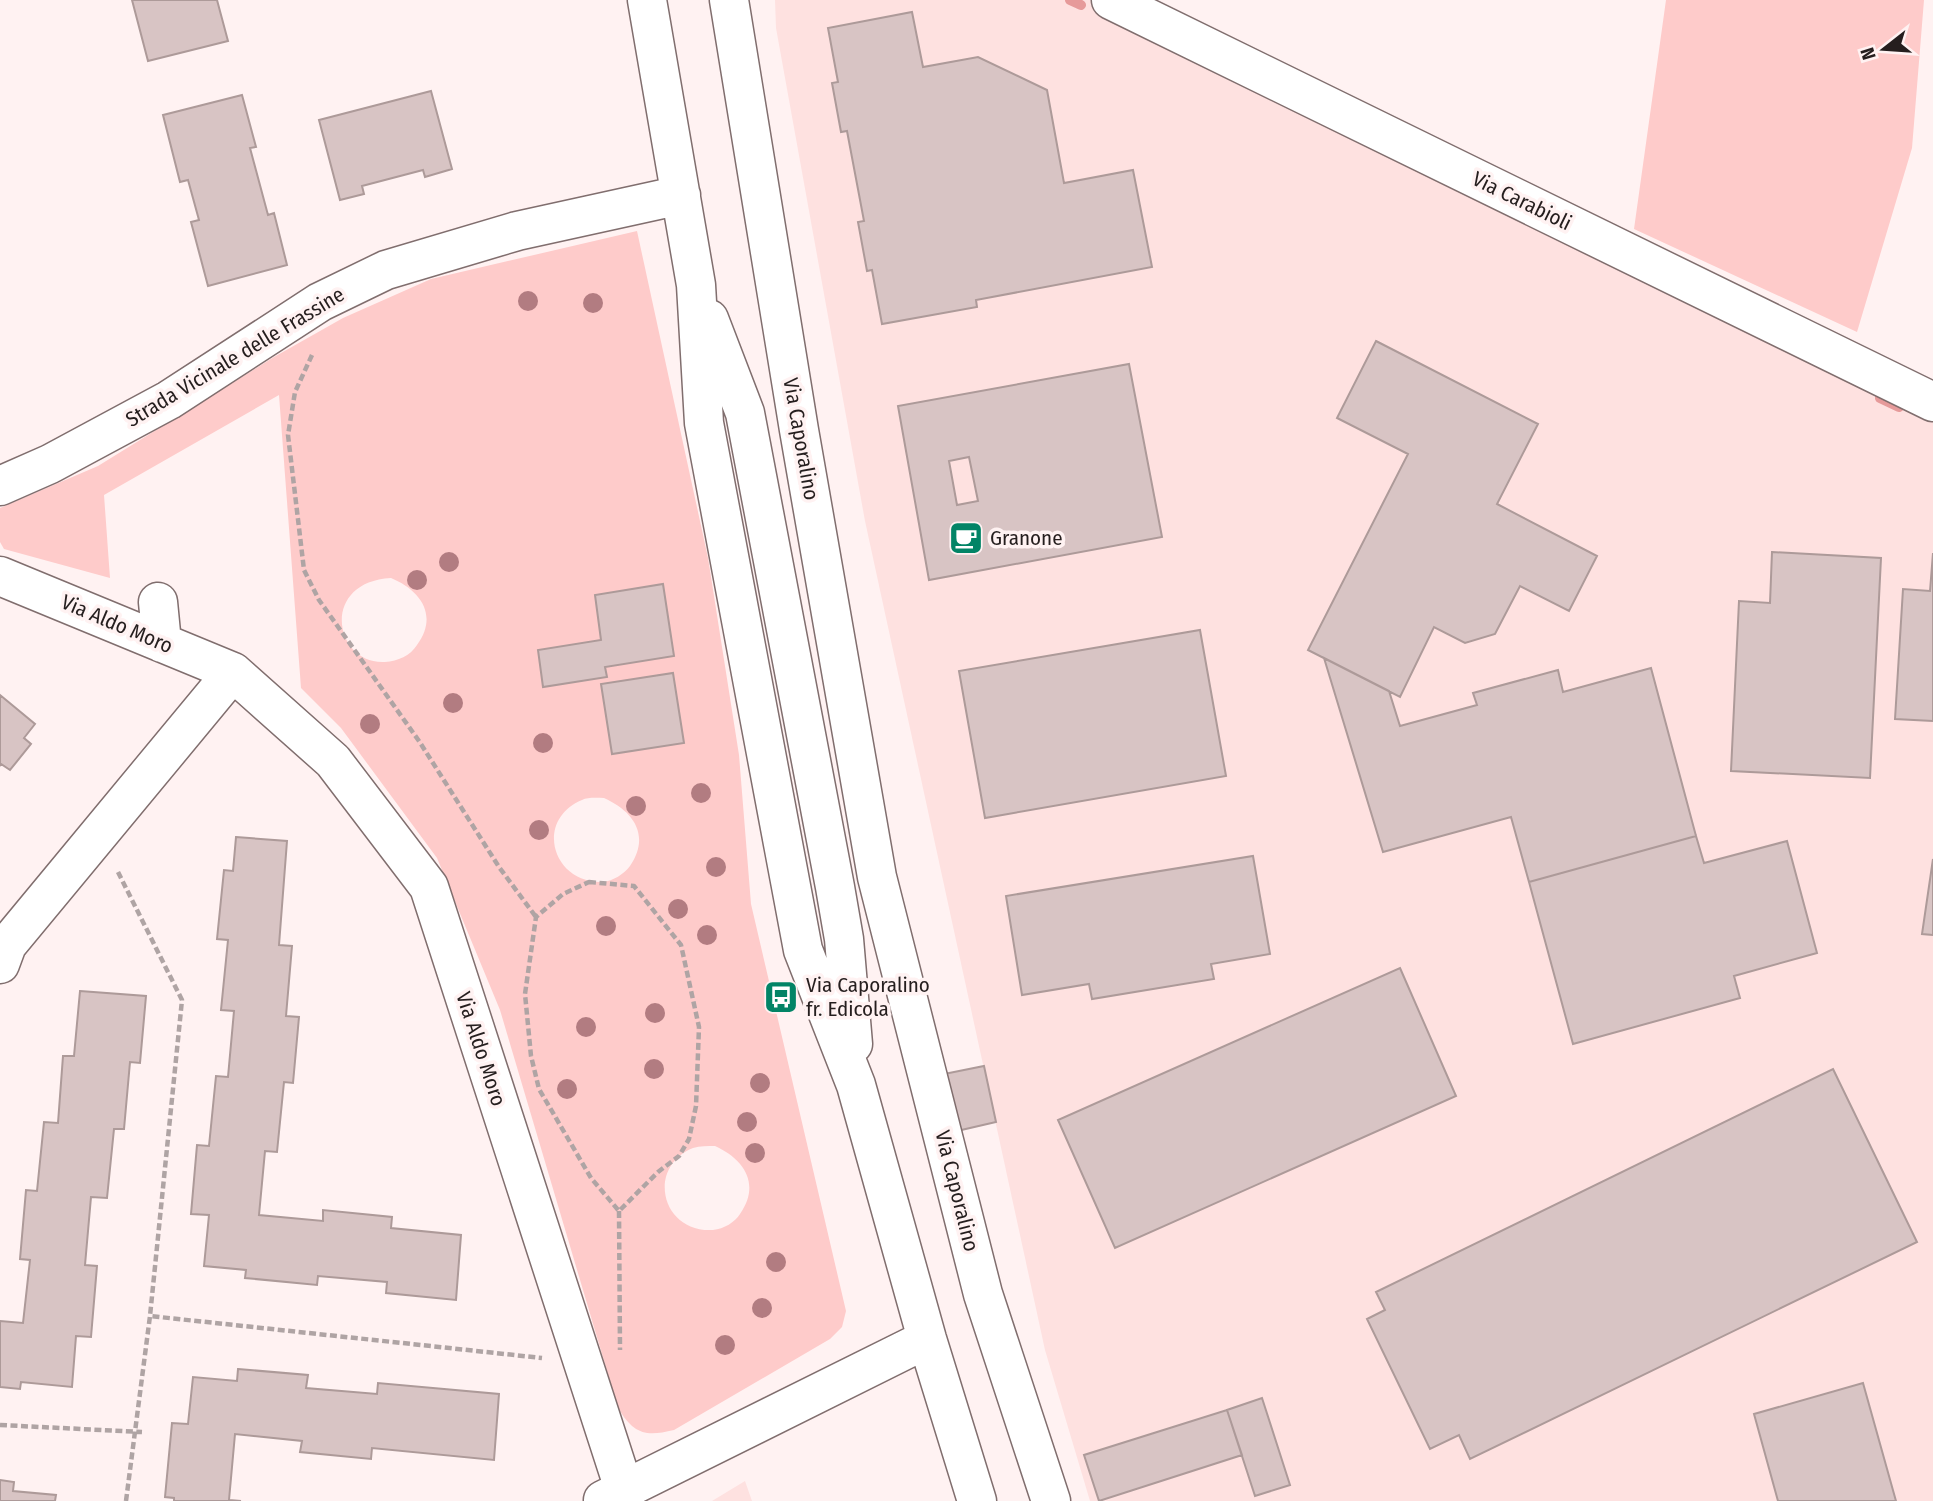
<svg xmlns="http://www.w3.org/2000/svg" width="1933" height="1501" font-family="'Fira Sans Condensed',sans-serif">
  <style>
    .built { fill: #fee1e0 }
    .green { fill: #fecbca; fill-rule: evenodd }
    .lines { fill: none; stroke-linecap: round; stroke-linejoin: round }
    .stream { stroke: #e69a9a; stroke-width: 10 }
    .building { fill: #d8c4c4; stroke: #ad9a99; stroke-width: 2; fill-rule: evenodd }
    .minor-casing { stroke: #806e6e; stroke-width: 41 }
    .path { stroke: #afa4a4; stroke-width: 4.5; stroke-dasharray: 7 3.5; stroke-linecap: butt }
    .minor { stroke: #fff; stroke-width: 38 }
    .tree { fill: #b27c81 }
    .labels { text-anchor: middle; stroke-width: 7; stroke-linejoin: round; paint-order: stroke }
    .street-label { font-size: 21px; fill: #251e1e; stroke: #fff2f2 }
    .poi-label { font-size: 21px; fill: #251e1e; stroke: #fff2f2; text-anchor: start }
  </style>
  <rect width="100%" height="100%" fill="#fff2f2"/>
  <path class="built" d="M775 0H1101L1933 412V1501H1090L1045 1350 865 521 776 28Z
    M745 1481 752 1501H712Z"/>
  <path class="green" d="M1666 0H1924L1912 148 1857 332 1634 229Z
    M637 231 708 558 739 755 751 904 846 1311 842 1327 830 1339 674 1430C645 1437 634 1434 618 1408L500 1010 437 858 341 728 301 688 279 395 104 495 110 578 4 549 0 542V508L98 466 274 357 343 318 431 279ZM391 578C420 590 439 615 417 645 410 656 398 661 385 662 334 665 319 582 391 578ZM604 798C633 811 651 835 630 866 624 874 613 881 603 882 552 884 534 820 582 800 588 797 597 798 604 798ZM715 1146C744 1159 761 1184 740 1214 735 1222 724 1229 713 1230 661 1233 646 1167 693 1148 700 1146 708 1146 715 1146Z"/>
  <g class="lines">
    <path class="stream" d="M1070 0 1081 5
      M1880 398 1899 407"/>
  </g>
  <path class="building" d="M132 0H217L228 41 148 61Z
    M912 12 923 67 978 57 1047 90 1064 183 1133 170 1152 267 976 300 977 307 882 324 872 270 867 271 858 222 864 221 847 131 841 132 832 83 838 82 828 28Z
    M431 91 452 169 425 177 423 170 362 186 364 194 340 200 319 120Z
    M242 95 256 147 250 148 268 215 274 213 287 265 208 286 191 222 199 220 188 180 180 182 163 115Z
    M1376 341 1538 424 1497 504 1597 556 1569 611 1520 586 1495 634 1465 643 1434 627 1400 697 1308 650 1408 454 1337 418Z
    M1129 364 1162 537 929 580 898 406ZM969 457 978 501 957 505 949 461Z
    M1772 552 1881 558 1870 778 1731 771 1739 601 1770 603Z
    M1933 553V721L1895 719 1903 589 1930 591Z
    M663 584 674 656 605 667 607 677 543 687 538 650 601 640 595 595Z
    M1200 630 1226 776 985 818 959 671Z
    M1324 658 1389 691 1400 726 1477 705 1473 693 1558 670 1563 692 1651 668 1696 836 1529 882 1511 817 1383 852Z
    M673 673 684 743 612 754 601 684Z
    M0 695 35 724 24 738 31 744 10 770 1 764 0 766Z
    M1696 836 1704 863 1787 841 1817 953 1734 976 1740 998 1573 1044 1529 882Z
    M236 837 287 841 279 945 292 946 286 1016 299 1017 293 1083 284 1082 277 1152 265 1151 259 1215 323 1221V1210L392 1217 391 1228 461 1235 456 1300 386 1293 387 1282 318 1276 317 1285 245 1278 246 1270 204 1266 209 1215 191 1214 197 1145 209 1146 216 1076 228 1077 234 1011 221 1010 228 940 217 939 224 870 233 871Z
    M1253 856 1270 954 1211 964 1214 979 1092 999 1089 984 1022 995 1006 896Z
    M1933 859V935L1922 934Z
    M1400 968 1456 1096 1115 1248 1058 1120Z
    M80 991 146 996 140 1063 130 1062 124 1129H114L107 1198 91 1197 85 1265 97 1266 91 1337 76 1336 72 1387 21 1382 20 1389 0 1387V1321L23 1323 30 1260 20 1259 26 1190 37 1191 44 1122 58 1123 63 1056H74Z
    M984 1066 996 1122 957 1131 944 1074Z
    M1833 1069 1917 1242 1470 1459 1459 1435 1430 1449 1367 1319 1385 1310 1376 1292Z
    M238 1369 308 1375 306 1388 377 1394 378 1383 499 1394 494 1460 372 1448 371 1459 300 1452 302 1441 235 1434 229 1500 241 1501H174V1498L165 1497 172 1423 188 1424 193 1377 237 1381Z
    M1863 1383 1896 1501H1778L1754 1414Z
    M1262 1398 1290 1485 1255 1496 1227 1410Z
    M1227 1410 1242 1455 1099 1501 1084 1455Z
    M0 1480 14 1482 13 1491 56 1495 55 1501H0Z"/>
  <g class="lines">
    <g class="minor-casing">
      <path id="minor" d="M647 0 696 285 704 423 803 950 856 1085 927 1339 977 1501
        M729 0 799 430 877 877 983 1294 1051 1501
        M1111 0 1933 402
        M709 319 745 413 835 887 844 939 853 1044
        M0 486 50 464 169 400 320 302 386 270 517 231 681 195
        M0 576 233 672
        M158 602 162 643
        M0 964 7 945 233 672 333 761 429 887 624 1489
        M603 1500 927 1339"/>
    </g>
    <path class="path" d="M312 355 295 392 288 435 304 570 319 600 419 741 499 867 536 917
      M118 872 182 1000 150 1316
      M589 882 634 886 681 945 699 1027 696 1106 689 1139 679 1156 658 1172 619 1211 591 1178 539 1089 531 1056 525 994 536 917 563 894Z
      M619 1211 620 1350
      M0 1425 142 1432
      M126 1501 150 1316 542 1358"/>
    <use href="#minor" class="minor"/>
  </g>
  <g class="tree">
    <circle cx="528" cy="301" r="10"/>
    <circle cx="593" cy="303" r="10"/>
    <circle cx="449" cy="562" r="10"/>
    <circle cx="417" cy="580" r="10"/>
    <circle cx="453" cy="703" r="10"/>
    <circle cx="370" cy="724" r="10"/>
    <circle cx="543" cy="743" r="10"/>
    <circle cx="701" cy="793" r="10"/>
    <circle cx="636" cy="806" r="10"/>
    <circle cx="539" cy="830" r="10"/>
    <circle cx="716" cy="867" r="10"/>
    <circle cx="678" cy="909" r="10"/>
    <circle cx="606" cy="926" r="10"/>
    <circle cx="707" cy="935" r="10"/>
    <circle cx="655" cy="1013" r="10"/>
    <circle cx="586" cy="1027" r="10"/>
    <circle cx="654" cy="1069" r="10"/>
    <circle cx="760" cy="1083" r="10"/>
    <circle cx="567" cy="1089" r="10"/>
    <circle cx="747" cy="1122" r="10"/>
    <circle cx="755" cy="1153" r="10"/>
    <circle cx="776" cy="1262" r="10"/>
    <circle cx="762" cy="1308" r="10"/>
    <circle cx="725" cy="1345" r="10"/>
  </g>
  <defs>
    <g id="cafe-square" transform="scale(1.75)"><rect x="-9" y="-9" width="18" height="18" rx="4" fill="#028466" stroke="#fff2f2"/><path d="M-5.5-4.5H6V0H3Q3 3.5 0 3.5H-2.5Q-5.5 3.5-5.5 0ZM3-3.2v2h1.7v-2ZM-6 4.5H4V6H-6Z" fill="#fff"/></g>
    <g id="bus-square" transform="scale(1.75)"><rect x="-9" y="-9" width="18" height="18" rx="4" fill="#028466" stroke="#fff2f2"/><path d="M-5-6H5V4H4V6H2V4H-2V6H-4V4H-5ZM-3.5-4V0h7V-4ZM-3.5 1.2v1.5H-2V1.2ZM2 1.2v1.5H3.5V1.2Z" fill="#fff"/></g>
  </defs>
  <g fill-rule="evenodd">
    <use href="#cafe-square" x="966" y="538"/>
    <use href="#bus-square" x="781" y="997"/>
  </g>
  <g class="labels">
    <g class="street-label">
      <text transform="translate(1522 201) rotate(26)" y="7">Via Carabioli</text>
      <text transform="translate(235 357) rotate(-31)" y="7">Strada Vicinale delle Frassine</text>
      <text transform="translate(801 439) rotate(80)" y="7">Via Caporalino</text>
      <text transform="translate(117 624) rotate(23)" y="7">Via Aldo Moro</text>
      <text transform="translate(481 1049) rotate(72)" y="7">Via Aldo Moro</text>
      <text transform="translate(957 1191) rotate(76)" y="7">Via Caporalino</text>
    </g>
    <g class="poi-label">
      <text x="990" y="545">Granone</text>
      <text x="806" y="992">Via Caporalino<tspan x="806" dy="24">fr. Edicola</tspan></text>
    </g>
  </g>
  <g transform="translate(1884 49) rotate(253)" stroke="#fff2f2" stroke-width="5" paint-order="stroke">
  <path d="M0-5L12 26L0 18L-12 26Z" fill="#251e1e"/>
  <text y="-10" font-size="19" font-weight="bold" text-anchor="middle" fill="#251e1e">N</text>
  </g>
</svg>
